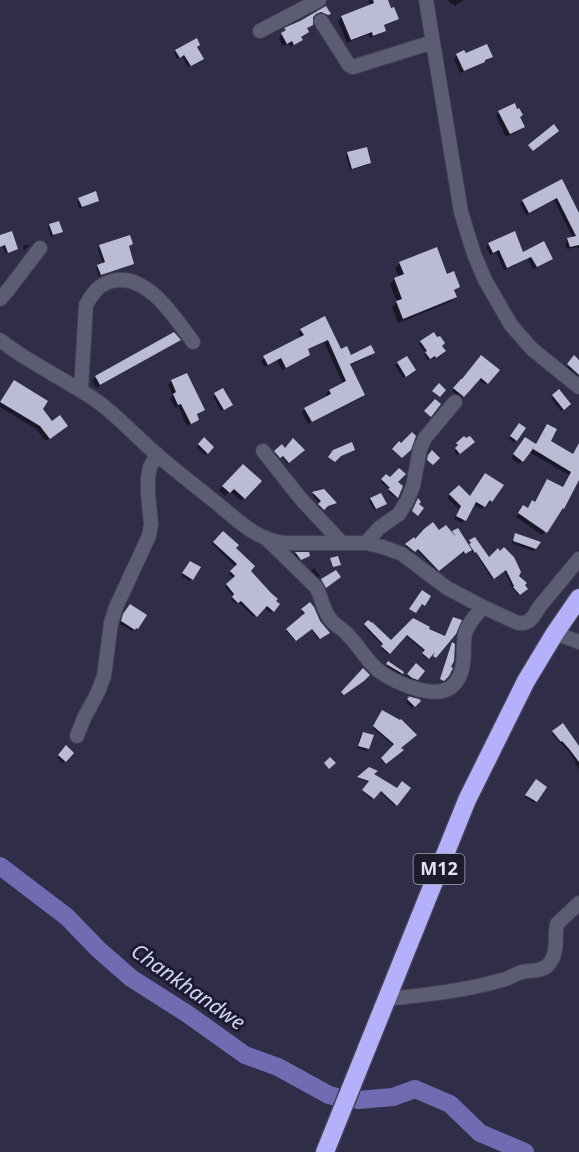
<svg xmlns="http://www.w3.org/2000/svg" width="579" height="1152" font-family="'Noto Sans',sans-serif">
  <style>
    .built { fill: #2f2d48 }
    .shadow { fill: #0007 }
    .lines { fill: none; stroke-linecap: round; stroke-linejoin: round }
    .river { stroke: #716cb2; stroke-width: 18 }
    .building { fill: #bbbbd6 }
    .minor-casing { stroke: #424152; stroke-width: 16 }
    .highway-casing { stroke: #424152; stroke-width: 21 }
    .minor { stroke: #5c5c73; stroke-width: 14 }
    .highway { stroke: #b4b1fa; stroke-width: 18 }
    .labels { text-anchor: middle; stroke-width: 6; stroke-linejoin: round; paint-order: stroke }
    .shield { fill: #1d1c2f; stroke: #a7a7b5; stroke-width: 1.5 }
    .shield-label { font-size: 18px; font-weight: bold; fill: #e2e2ef }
    .water-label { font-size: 21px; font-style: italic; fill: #d1d1f8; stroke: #1d1c2f }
  </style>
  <rect width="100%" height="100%" fill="#26263a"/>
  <path class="built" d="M0 0H579V1152H0Z"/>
  <path class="shadow" d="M368 0H386L397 19 393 22 383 26 384 30 381 34 370 38 368 34 347 43 338 21 342 17 370 6Z
    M448 0H464L454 6 453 3 451 4Z
    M325 8 329 13 324 18 317 14 311 16 308 27 299 37 298 42 290 47 288 43 283 46 279 38 285 30Z
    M176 51 200 60 188 67 182 56 177 59 174 53Z
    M457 55H465L491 56 480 65 460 73 454 59Z
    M499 112 519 117 523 127 520 130 506 137 496 116Z
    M348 154 370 163 368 165 350 170 346 156Z
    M562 181 579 215V248H577V247L567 249 565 243 568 240 573 238 554 200 526 215 520 204 523 201Z
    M79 200H98L80 209 77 202Z
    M50 225 61 232 51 237 48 228Z
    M0 237 14 251 5 254 3 246 0 247Z
    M30 244 24 251 23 246Z
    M132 244 127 247 133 263 131 265 99 276 96 268 103 264 98 249 100 247Z
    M489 244 523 254 551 259 548 262 533 269 528 259 504 270 496 252 490 255 486 247Z
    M400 263 447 276 459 287 453 292 455 297 450 302 398 323 392 307 397 302 390 284 395 279 399 277 395 268Z
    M324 318 340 351 350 357 374 353 370 356 349 366 364 395 361 398 308 424 302 412 305 409 328 398 326 394 329 391 343 384 324 342 306 350 305 358 282 370 277 360 265 367 261 361 264 358 301 338 298 333 301 330Z
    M434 334 440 346 442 353 433 359 432 357 428 360 424 355 426 354 419 344Z
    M179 340 175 343 96 388 92 381 96 377Z
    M406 358 412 372 403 378 395 365Z
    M574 358 579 360V378L566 367Z
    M498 370 485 385 478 379 461 398 452 391 461 381Z
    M187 375 203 410 196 415 197 419 187 426 178 406 175 408 170 399 173 396 168 385 171 382Z
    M14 381 41 409 52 423 63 429 46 441 36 429 0 407V401Z
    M222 390 229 407 221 411 213 397Z
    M559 391 569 404 561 411 551 398Z
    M517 427 524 428 514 443 509 439Z
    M545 429 549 441 572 455H579V481L577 480 563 508 542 535 516 517 520 510 527 509 530 505 534 503 544 484 547 481 562 489 569 475 529 452 519 464 511 458 522 442 535 446Z
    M464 438 473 442 457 455 454 451 457 447 456 446Z
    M204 439 212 447 205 455 197 447Z
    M282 446 285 450H303L287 463 282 456 278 458 274 453Z
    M243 466 260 481 241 501 230 491 225 496 219 490Z
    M386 476 401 486 396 498 388 492 390 490 381 482Z
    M483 477 491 501 489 504 486 502 481 509 473 504 462 523 454 519 459 509 447 498 459 487 469 498Z
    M324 491 335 503 325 507 322 510 318 506 320 503 312 495Z
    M371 499 383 506 374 510 369 501Z
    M439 532 451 534 453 532 467 545 474 539 489 559 517 576 526 589 518 595 513 589 504 570 492 579 475 552 473 553 471 549 463 554 462 552 437 571 416 549 413 553 405 546 414 539 415 541Z
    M223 533 249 571 278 604 271 613 264 607 254 617 238 602 236 604 231 599 234 597 225 587 234 579 229 574 236 567 212 544Z
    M516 535 535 548 533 551 511 543Z
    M295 554H308L306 557 298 561 294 555Z
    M188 565 199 568 190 581 181 576Z
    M314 568 320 576 316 579 310 572Z
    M310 604 319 622 328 633 318 639 311 628 295 641 286 631 305 615 301 611Z
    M128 608 137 628 132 631 120 624 122 618Z
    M414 620 427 630 443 637 455 633 434 658 437 648 427 659 422 655 425 652 405 635 388 654 381 648 383 646 364 626 368 622 391 642Z
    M389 663 402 672 399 675 385 667Z
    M416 665 423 671 414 681 406 677Z
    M408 697 419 701 412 708 406 702Z
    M381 713 401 750 385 764 381 760 394 746 373 728Z
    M562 725 579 748V769L575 764 576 762 569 752 552 734Z
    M363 733 368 749 366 751 357 748 361 735Z
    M66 747 72 753 63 763 57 758Z
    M369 769 372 774 397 790 409 788 395 806 379 791 371 799 362 791 370 783 358 778Z
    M534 783 536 801 534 803 525 797Z"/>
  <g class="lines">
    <path class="river" d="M0 866 67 917 98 949 131 978 186 1013 245 1055 278 1067 329 1095 337 1097
      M358 1100 393 1097 415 1089 450 1104 480 1133 525 1152"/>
  </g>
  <path class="building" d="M373 0H388L391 8 394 7 399 19 384 25 386 31 373 36 372 32 351 40 341 16 374 3Z
    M326 6 331 14 328 15 321 12 316 14 313 17V25L307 28 309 32 301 37 303 40 294 45 292 41 287 44 281 33 286 30 284 28 300 21Z
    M197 38 200 45 197 47 204 59 191 66 184 55 180 58 175 50Z
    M487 44 493 57 485 60V62L464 71 456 54 464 50 466 53Z
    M515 103 517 109 519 108 523 115 520 117 525 127 510 134 498 111Z
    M554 124 559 131 533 151 528 145Z
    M367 147 371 163 352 169 347 152Z
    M562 179 579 213V245L570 247 567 238 576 236 557 198 529 213 522 200Z
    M96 191 99 201 82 207 78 198Z
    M59 221 63 232 53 235 49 224Z
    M12 231 18 249 8 253 5 245 0 247V235Z
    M515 231 523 252 544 241 553 259 537 267 531 257 507 268 499 250 493 253 488 243Z
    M130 235 133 244 129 246 134 264 101 275 97 265 105 262 99 245Z
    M437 247 447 274 454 271 460 287 454 290 457 297 403 319 396 301 402 299 394 278 404 274 399 262Z
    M325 316 341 349 347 346 351 355 371 345 375 353 350 364 365 395 312 422 304 408 331 394 329 390 346 381 328 340 308 349 310 355 286 368 281 358 268 365 263 356 304 335 300 329Z
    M174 332 181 340 100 385 95 376Z
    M434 332 437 337 440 336 445 343 442 346 446 351 436 358 435 356 430 359 425 352 427 351 420 341Z
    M481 355 500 370 488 384 481 378 464 397 453 388 461 379H462Z
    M574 355 579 360V375L567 364Z
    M407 356 416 370 406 377 397 362Z
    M187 373 205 410 197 414 199 420 191 424 181 404 178 405 173 394 176 392 171 380Z
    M14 380 48 401 43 409 52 421 60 415 68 426 50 439 40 426 0 402Z
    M439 383 446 390 440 397 432 391Z
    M223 388 233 405 224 410 214 393Z
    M559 389 571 404 564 410 552 395Z
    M435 399 441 404 431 417 424 411Z
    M519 423 526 428 517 441 510 436Z
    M547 424 557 429 551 441 573 454 579 443V480L564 509 563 508 547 533 518 513 523 505 528 508 532 500 535 502 547 479 563 487 571 472 533 449 535 446 523 462 513 454 525 437 536 444Z
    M412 432 416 436 411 450 402 458 392 449 399 441 401 443Z
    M464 436 466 438 470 436 475 442 460 454 455 448 458 445 456 443Z
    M204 437 214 447 208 454 198 444Z
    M293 438 305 450 289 463 283 456 280 458 274 451 282 444 285 448Z
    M352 442 355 450 341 456 335 462 328 457 333 450Z
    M432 450 440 458 433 465 427 460 428 455Z
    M243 464 262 481 245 499 234 489 230 493 222 486Z
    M399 468 406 474 398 482 403 486 398 498 388 489 390 488 381 479 386 474 390 477Z
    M485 473 504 485 492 502 490 500 485 507 476 502 466 521 456 516 461 506 449 494 459 485 470 496Z
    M324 489 337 503 328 506 324 510 318 504 321 501 312 492Z
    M381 493 387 504 376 509 370 498Z
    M418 498 421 502 419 504 424 508 418 516 412 511Z
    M433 522 439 530 446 525 456 537 452 531 458 528 472 550 465 554 464 551 439 571 418 549 415 552 405 544 414 537 415 539 424 529Z
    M223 531 239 545 236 548 255 566 251 571 271 593 278 599 276 601 280 604 274 612 267 606 257 617 241 601 238 603 232 597 234 594 226 584 235 576 230 571 237 564 213 542Z
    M515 533 541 542 536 549 513 541Z
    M475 537 489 557 498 548 500 551 504 547 514 557 521 572 519 576 527 583 525 585 528 589 520 595 513 587 514 586 506 570 494 579 476 552 475 553 469 544 471 543 469 540Z
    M295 552H309L310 556 301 560Z
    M338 556 341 565 333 567 330 558Z
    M190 561 201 567 193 580 182 573Z
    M336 570 341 577 326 588 321 579Z
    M422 590 431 596 425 606 422 604 416 613 409 609Z
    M310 602 314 607 320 621 330 633 320 639 312 629 296 641 286 629 305 613 301 609Z
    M130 604 147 615 138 629 136 628 135 630 121 621 123 614Z
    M453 617 462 620 456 634 436 658 433 656 435 652 429 659 422 653 425 650 407 635 390 654 381 646 383 644 364 624 368 620 372 623V622L391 640 413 618 430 627 429 629 445 636Z
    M452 642 455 644 454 661 451 667 453 668 449 676 444 681 440 679Z
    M388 661 404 672 403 674 386 664Z
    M416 663 425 671 418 680 412 678 407 674Z
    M363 668 370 675 364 681 344 695 341 692Z
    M407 696 419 699 421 701 415 707 407 699 409 697Z
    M382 710 400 720 401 719 417 735 401 748 404 750 386 764 381 758 394 744 373 726Z
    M563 723 579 746V762L570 750 562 741 561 742 552 731Z
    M363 732 374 735 369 749 358 746Z
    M66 745 74 753 66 762 58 755Z
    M330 757 336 763 329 769 324 763Z
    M369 767 378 771 374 774 397 788 402 781 411 788 397 806 381 791 374 799 362 790 369 781 357 777Z
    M536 779 547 787 537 802 525 795Z"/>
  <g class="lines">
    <g class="minor-casing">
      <path id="minor" d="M426 0 461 212 474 254 485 280 511 325 532 349 579 387
        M321 21 349 65 353 67 433 42
        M260 31 319 0
        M0 299 8 290 40 248
        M0 340C31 365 68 380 101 404 120 419 137 437 155 453 176 471 198 488 219 505 240 522 258 541 286 543H366L383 547 402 554 447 588 483 607 518 623H524L529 621 533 617 540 606 579 559
        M81 390 86 305C92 294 99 284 112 281 147 272 175 318 193 342
        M263 451 301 499 342 543
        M268 540 316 587C322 597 323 611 331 620 336 626 343 629 348 635 359 646 366 660 378 670 394 683 441 704 456 682 467 668 462 650 465 634 468 623 476 615 483 607
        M366 543 379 528 399 514 407 501 413 486 420 449 425 438 455 402
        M555 633 579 642
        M77 736 84 718 98 692 104 676 111 623 116 607 149 536 151 524 148 493V478L150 467 157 454
        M386 999C425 995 464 991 502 980 508 979 513 975 519 973 529 969 542 973 549 964 559 952 554 937 557 924L579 903"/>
    </g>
    <g class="highway-casing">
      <path id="highway" d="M325 1152 467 800 526 681 555 633 579 598"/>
    </g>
    <use href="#minor" class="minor"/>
    <use href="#highway" class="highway"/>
  </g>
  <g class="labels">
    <rect class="shield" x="413.5" y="854" width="51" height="30" rx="4.5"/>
    <g class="shield-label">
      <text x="439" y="875">M12</text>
    </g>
    <g class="water-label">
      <text transform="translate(188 987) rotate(35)" y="7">Chankhandwe</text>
    </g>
  </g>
</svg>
